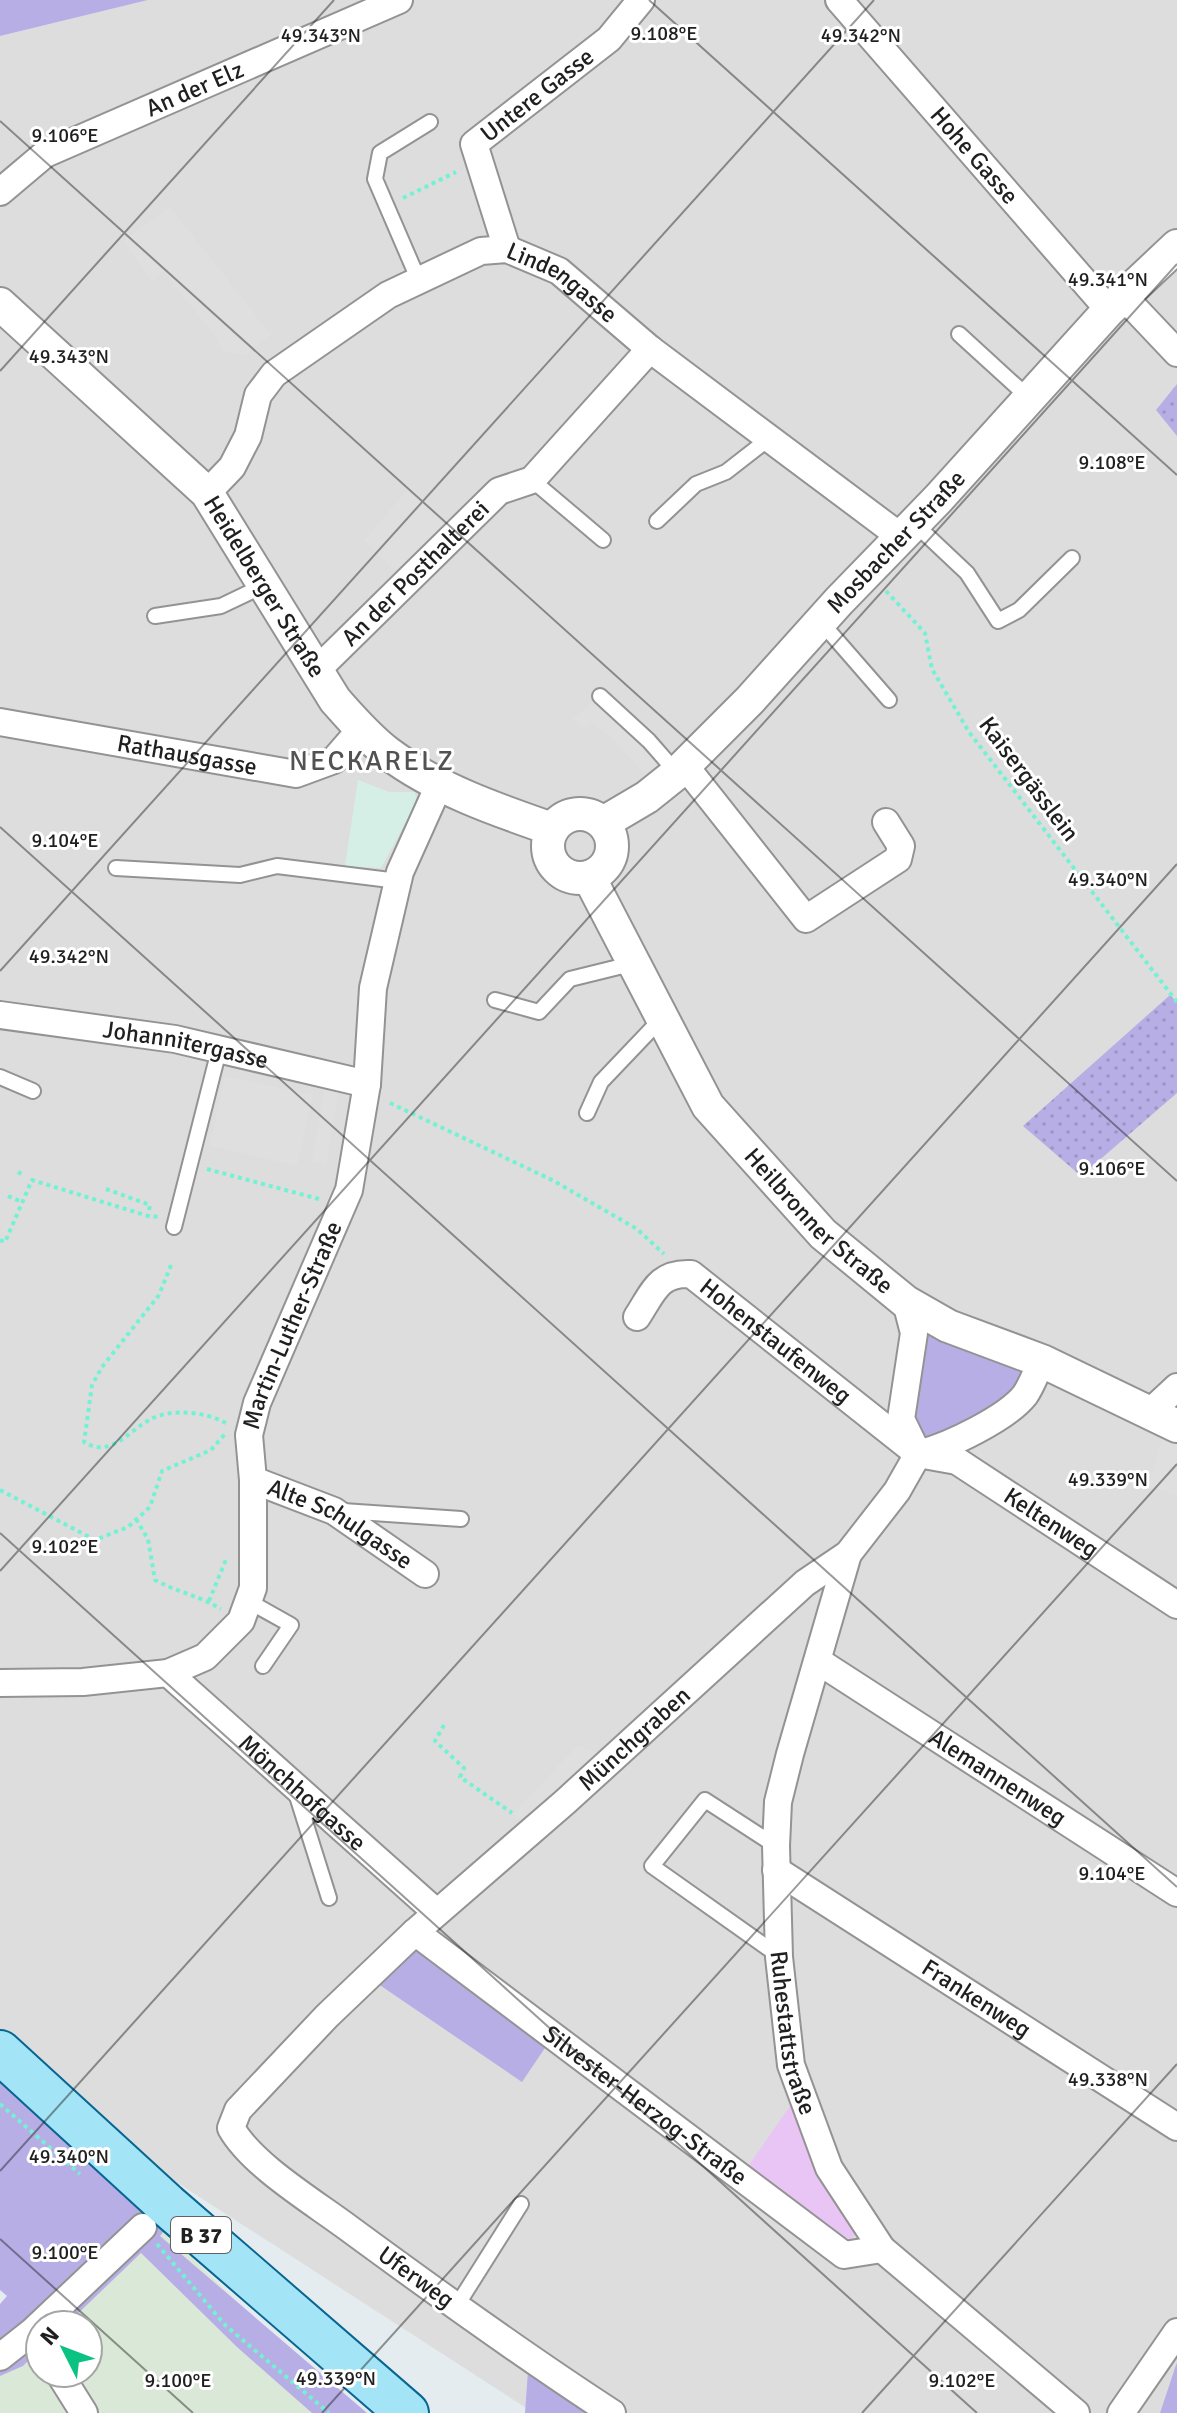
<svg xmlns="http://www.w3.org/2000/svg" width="1177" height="2413" font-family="Signika,sans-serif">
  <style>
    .residential { fill: #dcdddc }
    .commercial { fill: #d5efe7 }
    .industrial { fill: #dae8d8 }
    .grass { fill: #b7aee6 }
    .park { fill: #e9c5f6 }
    .garden { fill: url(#garden-dots) }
    .parking { fill: #dfdfdf }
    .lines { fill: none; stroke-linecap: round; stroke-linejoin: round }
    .service-casing { stroke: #939393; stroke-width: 18 }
    .minor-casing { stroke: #939393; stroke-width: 30 }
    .tertiary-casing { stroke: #939393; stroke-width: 36 }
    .primary-casing { stroke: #086591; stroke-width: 46 }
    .path { stroke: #73f2d3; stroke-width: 4; stroke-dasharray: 4 4; stroke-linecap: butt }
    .service { stroke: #fff; stroke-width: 14 }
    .minor { stroke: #fff; stroke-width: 26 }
    .tertiary { stroke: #fff; stroke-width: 32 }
    .primary { stroke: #a3e4f7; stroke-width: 42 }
    .ticks { fill: none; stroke: #1f1f1f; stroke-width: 2; stroke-opacity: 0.45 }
    .labels { text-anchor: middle; stroke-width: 6; stroke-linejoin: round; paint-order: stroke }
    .shield { fill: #fff; stroke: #626262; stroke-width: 2 }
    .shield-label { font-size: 22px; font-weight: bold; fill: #1f1f1f }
    .street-label { font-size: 24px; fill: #1f1f1f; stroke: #fff }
    .quarter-label { font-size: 28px; letter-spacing: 2px; fill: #525252; stroke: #fff }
    .ticks-label { font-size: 20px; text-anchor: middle; fill: #1f1f1f; stroke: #fff; stroke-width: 6; stroke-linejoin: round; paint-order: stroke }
  </style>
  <defs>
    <pattern id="garden-dots" width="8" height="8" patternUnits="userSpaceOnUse" patternTransform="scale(2)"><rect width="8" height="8" fill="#b7aee6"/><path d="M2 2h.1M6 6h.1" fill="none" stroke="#9d95c5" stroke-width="1.8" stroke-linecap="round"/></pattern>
  </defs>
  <rect width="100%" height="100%" fill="#e5ecef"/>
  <path class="residential" d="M148 0H1177V2413H534L0 2068V36Z"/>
  <path class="commercial" d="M358 780 389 792H415L417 802 381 868 345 866Z"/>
  <path class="industrial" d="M164 2231 353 2413H0V2376L23 2366 40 2349V2373H88V2325H66Z"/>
  <path class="grass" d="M0 0H148L0 36Z
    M906 1302 1042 1361 1027 1393 936 1450 901 1419Z
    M415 1932 553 2036 522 2082 368 1977Z
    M0 2080 164 2231 160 2236 367 2413H312L237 2347 141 2253 66 2325H40V2349L23 2366 0 2376V2304L7 2296 0 2290Z
    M1177 2363V2413H1160L1176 2365Z
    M528 2371 595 2413H525Z"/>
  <path class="park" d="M790 2106C817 2145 837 2191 856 2234L850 2240 747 2168Z"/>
  <path class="garden" d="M1177 384V436L1156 410Z
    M1170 995 1177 1002V1093L1081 1176 1023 1126Z"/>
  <path class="parking" d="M170 207 271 335 244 355 222 351 217 338 163 271 152 281 123 241Z
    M410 487 459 531 407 582 364 540Z
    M600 696 666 759 644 773 606 732 591 723 584 728 572 719Z
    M225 1076 313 1095 297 1166 210 1146Z
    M325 1085 340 1087 326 1164 312 1161Z
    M1162 1438 1177 1444V1495L1148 1486Z
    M577 1746 613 1758 534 1829 513 1814Z"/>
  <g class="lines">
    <g class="service-casing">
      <path id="service" d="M419 281 375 179 380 153 430 122
        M959 334 1028 397
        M532 480 603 540
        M657 521 696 484 726 472 771 437
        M915 524 967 573 998 621 1019 610 1072 558
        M155 616 221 606 265 585
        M821 622 889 700
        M600 696 649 741 677 773
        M116 868 240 875 277 866 398 881
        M495 1000 539 1012 570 979 635 963
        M0 1077 33 1091
        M587 1113 601 1082 662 1018
        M174 1227 219 1050
        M343 1511 461 1519
        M248 1601 291 1625 263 1666
        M296 1793 329 1898
        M776 1846 705 1800 652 1866 779 1956
        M456 2307 521 2204"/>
    </g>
    <g class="minor-casing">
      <g id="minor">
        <path id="s1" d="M839 0 1109 310"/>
        <path id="s2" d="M0 192 45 154 399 0"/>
        <path id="s3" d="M507 249 474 144 609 39 641 0"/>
        <path d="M1123 296 1177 353"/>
        <path id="s4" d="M207 493 232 467 248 436 258 395 274 374 388 295 481 251 507 249 559 271 650 349 901 537"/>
        <path id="s5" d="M317 670 499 491 532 480 650 349"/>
        <path id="s6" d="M0 722 296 774 334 760 361 729"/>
        <path d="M685 766 806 919 898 859 901 846 886 822"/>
        <path id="s7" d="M0 1015 175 1039 367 1084"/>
        <path id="s8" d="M637 1317C653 1293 658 1272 691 1274L918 1454 957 1461 1177 1605"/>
        <path d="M1149 1413 1177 1387"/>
        <path d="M921 1453C949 1446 1007 1418 1025 1395 1032 1385 1036 1372 1042 1361"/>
        <path id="s9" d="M253 1480 334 1511 425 1574"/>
        <path id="s10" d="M848 1554 790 1754 778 1802 776 1846 779 1957 791 2065 829 2168 882 2249 1076 2413"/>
        <path id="s11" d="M818 1661 1177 1893"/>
        <path id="s12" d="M168 1673 436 1912"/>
        <path id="s13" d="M0 1683 83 1682 168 1673 205 1657 241 1621 253 1588V1480L249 1435 257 1403 349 1190 367 1084 373 988 400 872 440 783"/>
        <path id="s14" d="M776 1870 1177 2127"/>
        <path id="s15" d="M415 1932 844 2255 882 2249"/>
        <path d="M0 2357 33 2331 143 2227"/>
        <path d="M59 2373 84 2413"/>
        <path id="s16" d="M612 2413C521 2354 434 2291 347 2227 312 2201 252 2165 231 2128L238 2110 327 2016 415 1932 565 1802 805 1583 848 1554 897 1491 918 1454 901 1419 914 1333 906 1302"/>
        <path d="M1121 2413 1177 2332"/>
      </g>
    </g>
    <g class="tertiary-casing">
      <g id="tertiary">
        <path id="s17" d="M0 304 207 493 335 700C351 718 368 738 388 753 436 789 497 810 552 829"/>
        <circle cx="580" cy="846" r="32"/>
        <path id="s18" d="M603 823 647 797 677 773 750 700 839 601 938 499 1109 310 1177 246"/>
        <path id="s19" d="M589 877 708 1106 823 1234 906 1302 948 1326 1042 1361 1177 1426"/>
      </g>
    </g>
    <g class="primary-casing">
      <path id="primary" d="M0 2052 167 2205 407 2413"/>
    </g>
    <path class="path" d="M403 198 456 172
      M886 591 925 633 932 669 969 732 1177 1002
      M390 1103 554 1181 637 1229 664 1254
      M207 1169 319 1199
      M18 1172 23 1175
      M106 1189 150 1205 148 1216
      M8 1196 22 1202
      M0 1240 5 1242 32 1180 148 1216 159 1217
      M171 1265 159 1295 102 1367 92 1385 84 1442C111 1459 129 1430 151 1419 172 1408 206 1412 226 1423
      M0 1490 95 1540 128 1527 150 1507 162 1471 211 1450 225 1434
      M136 1519 148 1539 155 1580C177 1592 200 1596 221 1609
      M209 1601 227 1557
      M444 1725 435 1741 464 1768 460 1777 512 1813
      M0 2104 80 2174
      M157 2244 225 2325 329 2413"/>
    <use href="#service" class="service"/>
    <use href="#minor" class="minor"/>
    <use href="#tertiary" class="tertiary"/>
    <use href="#primary" class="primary"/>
  </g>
  <path class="ticks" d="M649 0 1177 475M0 121 1177 1181M0 371 334 0M0 827 1177 1887M0 971 874 0M0 1533 977 2413M0 1571 1177 264M0 2171 1177 864M0 2239 193 2413M322 2413 1177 1464M862 2413 1177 2064"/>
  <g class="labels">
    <rect class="shield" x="171" y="2217" width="60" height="36" rx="6"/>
    <g class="shield-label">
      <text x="201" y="2243">B 37</text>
    </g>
    <g class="street-label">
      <text dy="8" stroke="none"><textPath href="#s2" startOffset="222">An der Elz</textPath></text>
      <text dy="8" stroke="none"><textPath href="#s3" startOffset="190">Untere Gasse</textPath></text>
      <text dy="8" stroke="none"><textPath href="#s1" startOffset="206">Hohe Gasse</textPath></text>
      <text dy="8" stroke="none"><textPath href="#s4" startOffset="472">Lindengasse</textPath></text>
      <text dy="8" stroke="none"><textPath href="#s18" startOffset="408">Mosbacher Straße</textPath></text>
      <text dy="8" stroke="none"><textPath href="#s5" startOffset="138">An der Posthalterei</textPath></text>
      <text dy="8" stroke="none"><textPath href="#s17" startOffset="390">Heidelberger Straße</textPath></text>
      <text dy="8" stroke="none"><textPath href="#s6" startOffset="190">Rathausgasse</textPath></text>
      <text transform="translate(1029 779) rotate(53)" y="8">Kaisergässlein</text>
      <text dy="8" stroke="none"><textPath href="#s7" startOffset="188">Johannitergasse</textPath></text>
      <text dy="8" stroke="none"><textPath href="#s19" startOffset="418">Heilbronner Straße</textPath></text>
      <text dy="8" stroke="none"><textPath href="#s13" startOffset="566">Martin-Luther-Straße</textPath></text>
      <text dy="8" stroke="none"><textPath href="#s8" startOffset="182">Hohenstaufenweg</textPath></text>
      <text dy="8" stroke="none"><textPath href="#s8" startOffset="516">Keltenweg</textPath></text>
      <text dy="8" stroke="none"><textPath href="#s9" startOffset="98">Alte Schulgasse</textPath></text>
      <text dy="8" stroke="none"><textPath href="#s16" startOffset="1040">Münchgraben</textPath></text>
      <text dy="8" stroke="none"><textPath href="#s11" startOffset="214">Alemannenweg</textPath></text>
      <text dy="8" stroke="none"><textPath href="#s12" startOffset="180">Mönchhofgasse</textPath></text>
      <text dy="8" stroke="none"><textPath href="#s14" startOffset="238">Frankenweg</textPath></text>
      <text dy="8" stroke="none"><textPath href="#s10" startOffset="490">Ruhestattstraße</textPath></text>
      <text dy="8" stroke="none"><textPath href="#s15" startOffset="288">Silvester-Herzog-Straße</textPath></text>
      <text transform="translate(416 2277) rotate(36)" y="8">Uferweg</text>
    </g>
    <g class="quarter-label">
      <text x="372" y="770">NECKARELZ</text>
    </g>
  </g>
  <g class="ticks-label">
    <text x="664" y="40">9.108°E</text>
    <text x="321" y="42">49.343°N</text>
    <text x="861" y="42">49.342°N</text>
    <text x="65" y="142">9.106°E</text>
    <text x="1108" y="286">49.341°N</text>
    <text x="69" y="363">49.343°N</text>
    <text x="1112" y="469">9.108°E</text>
    <text x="65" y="847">9.104°E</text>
    <text x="1108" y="886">49.340°N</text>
    <text x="69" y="963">49.342°N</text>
    <text x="1112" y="1175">9.106°E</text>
    <text x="1108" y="1486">49.339°N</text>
    <text x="65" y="1553">9.102°E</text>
    <text x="1112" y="1880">9.104°E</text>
    <text x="1108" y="2086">49.338°N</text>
    <text x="69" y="2163">49.340°N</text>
    <text x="65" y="2259">9.100°E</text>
    <text x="336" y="2385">49.339°N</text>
    <text x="178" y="2387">9.100°E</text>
    <text x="962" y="2387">9.102°E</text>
  </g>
  <g transform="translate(64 2349) rotate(312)"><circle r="38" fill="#ffffff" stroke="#a5a5a5" stroke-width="2"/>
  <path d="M0-6L14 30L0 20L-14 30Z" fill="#0bc282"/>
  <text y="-12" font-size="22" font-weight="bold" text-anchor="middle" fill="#1f1f1f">N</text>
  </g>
</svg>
